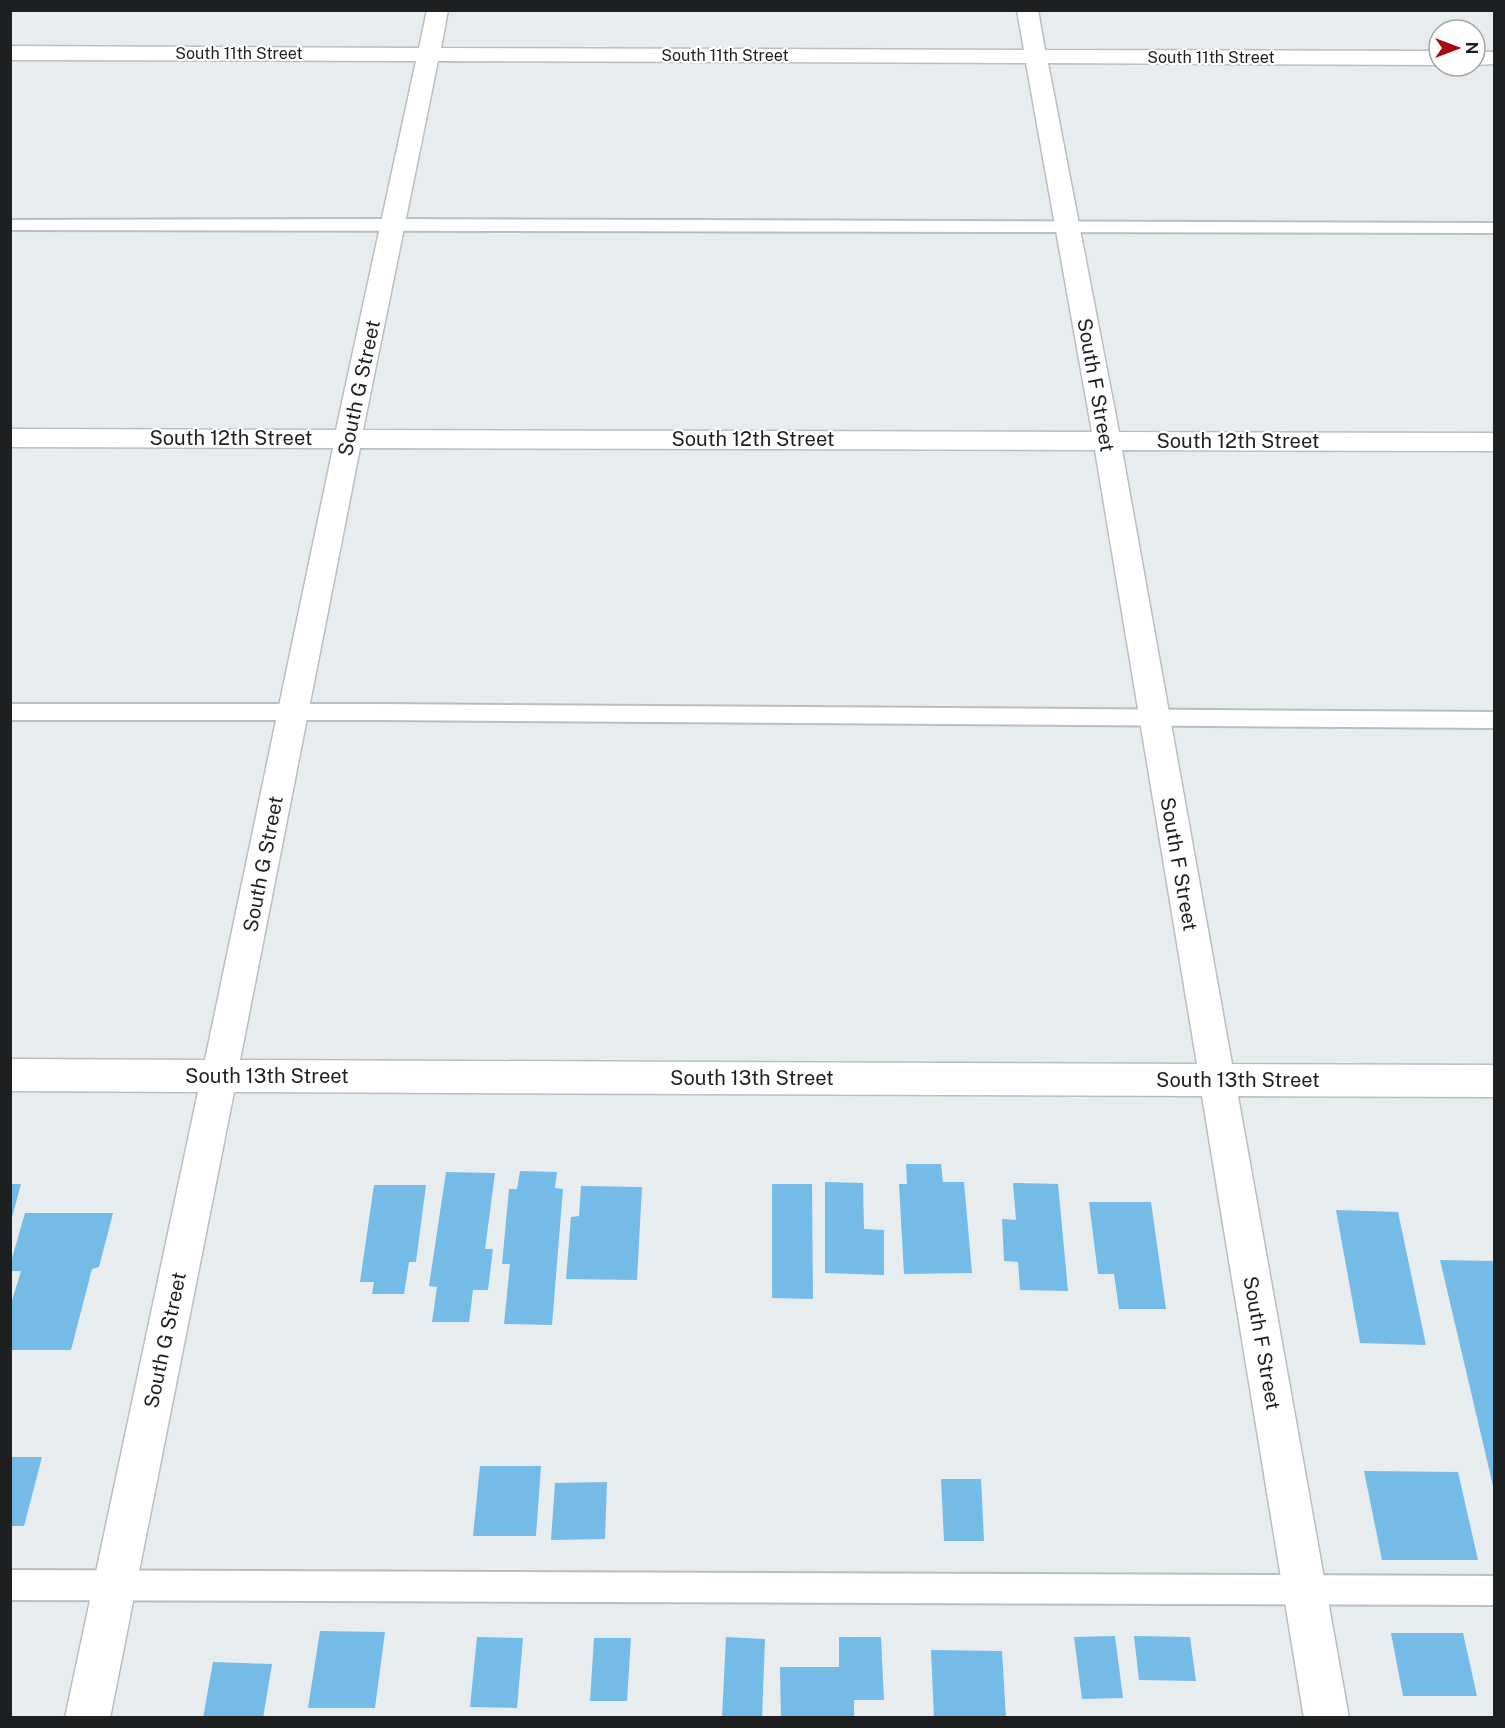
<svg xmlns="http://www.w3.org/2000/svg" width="1505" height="1728" font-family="'Public Sans',sans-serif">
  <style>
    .building { fill: #75bbe8 }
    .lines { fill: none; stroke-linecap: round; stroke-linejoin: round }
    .lane-casing { stroke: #babec2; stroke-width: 4 }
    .street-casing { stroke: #babec2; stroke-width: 3 }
    .lane { fill: #fff; fill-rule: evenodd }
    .street { fill: #fff; fill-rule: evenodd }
    .labels { text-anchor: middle; stroke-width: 4.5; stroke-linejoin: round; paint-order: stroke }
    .far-street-label { font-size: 16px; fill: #1e1f21; stroke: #fff }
    .street-label { font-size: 20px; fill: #1e1f21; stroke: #fff }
  </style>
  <rect width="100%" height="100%" fill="#e7ecef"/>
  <path class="building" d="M906 1164H941L943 1182H964L972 1273 904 1274 899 1184H907Z
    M520 1171 557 1172 555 1188 563 1189 552 1325 504 1324 510 1264H502L509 1189H517Z
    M446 1172 495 1173 485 1249H493L488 1290H473L469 1322H432L437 1287 429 1286Z
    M825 1182 863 1183 864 1229 884 1230V1275L825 1273Z
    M1013 1183 1058 1184 1068 1291 1020 1290 1018 1262 1004 1261 1002 1219 1016 1220Z
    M10 1184H21L11 1221H10Z
    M772 1184H812L813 1299 772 1298Z
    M374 1185H426L416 1262H409L404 1294H372L374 1282H360Z
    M581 1186 642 1187 637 1280 566 1279 571 1217 579 1216Z
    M1089 1202H1151L1166 1309H1119L1114 1274H1098Z
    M1336 1210 1398 1212 1426 1345 1360 1343Z
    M25 1213H113L99 1267 92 1269 71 1350H10V1307L21 1271H10V1265Z
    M1440 1260 1494 1261V1490Z
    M10 1457H42L24 1526H10Z
    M480 1466H541L536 1536H473Z
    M1364 1471 1458 1472 1478 1560H1382Z
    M941 1479H981L984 1541H944Z
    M607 1482 605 1539 551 1540 555 1483Z
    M320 1631 385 1632 375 1708H308Z
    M1391 1633H1463L1477 1696H1403Z
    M1115 1636 1123 1698 1082 1699 1074 1637Z
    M1134 1636 1190 1637 1196 1681 1139 1680Z
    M477 1637 523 1638 517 1708 470 1707Z
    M726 1637 765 1639 762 1718 722 1717Z
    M839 1637H881L884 1700H854V1718H781L780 1667H839Z
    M594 1638H631L627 1701H590Z
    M931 1650 1002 1651 1006 1718H934Z
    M213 1662 272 1664 263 1718H203Z"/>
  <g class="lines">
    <g class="lane-casing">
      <path id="lane" d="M393 219 1494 223V233L10 230V220Z
        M10 704H381L1494 712V728L381 720H10Z
        M10 1570 1494 1576V1605L10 1600Z"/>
    </g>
    <g class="street-casing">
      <path id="street" d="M427 10H448L441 48 1024 50 1017 10H1038L1045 50 1439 51V65L1048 63 1119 432 1494 433V451L1122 450 1232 1064 1494 1065V1097L1238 1096 1349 1718H1304L1202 1096 234 1092 110 1718H65L198 1092 10 1091V1059L205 1060 333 448 10 447V429L336 430 416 61 10 60V46L419 48ZM438 61 1026 63 1092 432 363 430ZM360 448 1095 450 1197 1064 240 1060Z
        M1475 51 1494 52V64L1475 65Z"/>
    </g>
    <use href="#lane" class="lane"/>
    <use href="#street" class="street"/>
  </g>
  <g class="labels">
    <g class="far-street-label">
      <text x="239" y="59">South 11th Street</text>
      <text x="725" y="61">South 11th Street</text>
      <text x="1211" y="63">South 11th Street</text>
    </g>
    <g class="street-label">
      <text transform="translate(1096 385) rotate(80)" y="7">South F Street</text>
      <text transform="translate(359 388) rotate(-78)" y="7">South G Street</text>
      <text x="231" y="445">South 12th Street</text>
      <text x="753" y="446">South 12th Street</text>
      <text x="1238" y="448">South 12th Street</text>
      <text transform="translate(263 864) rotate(-79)" y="7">South G Street</text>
      <text transform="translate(1179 864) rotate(80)" y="7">South F Street</text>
      <text x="267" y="1083">South 13th Street</text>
      <text x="752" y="1085">South 13th Street</text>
      <text x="1238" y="1087">South 13th Street</text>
      <text transform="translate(165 1340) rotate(-78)" y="7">South G Street</text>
      <text transform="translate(1262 1343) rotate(80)" y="7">South F Street</text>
    </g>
  </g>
  <rect width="1505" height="1728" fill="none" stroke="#1e1f21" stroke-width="24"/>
  <g transform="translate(1457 48) rotate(90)"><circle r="28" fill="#ffffff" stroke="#a5a5a6" stroke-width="1.5"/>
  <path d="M0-4.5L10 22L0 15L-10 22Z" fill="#a40c0f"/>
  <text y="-9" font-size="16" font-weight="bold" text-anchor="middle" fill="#1e1f21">N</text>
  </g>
</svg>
